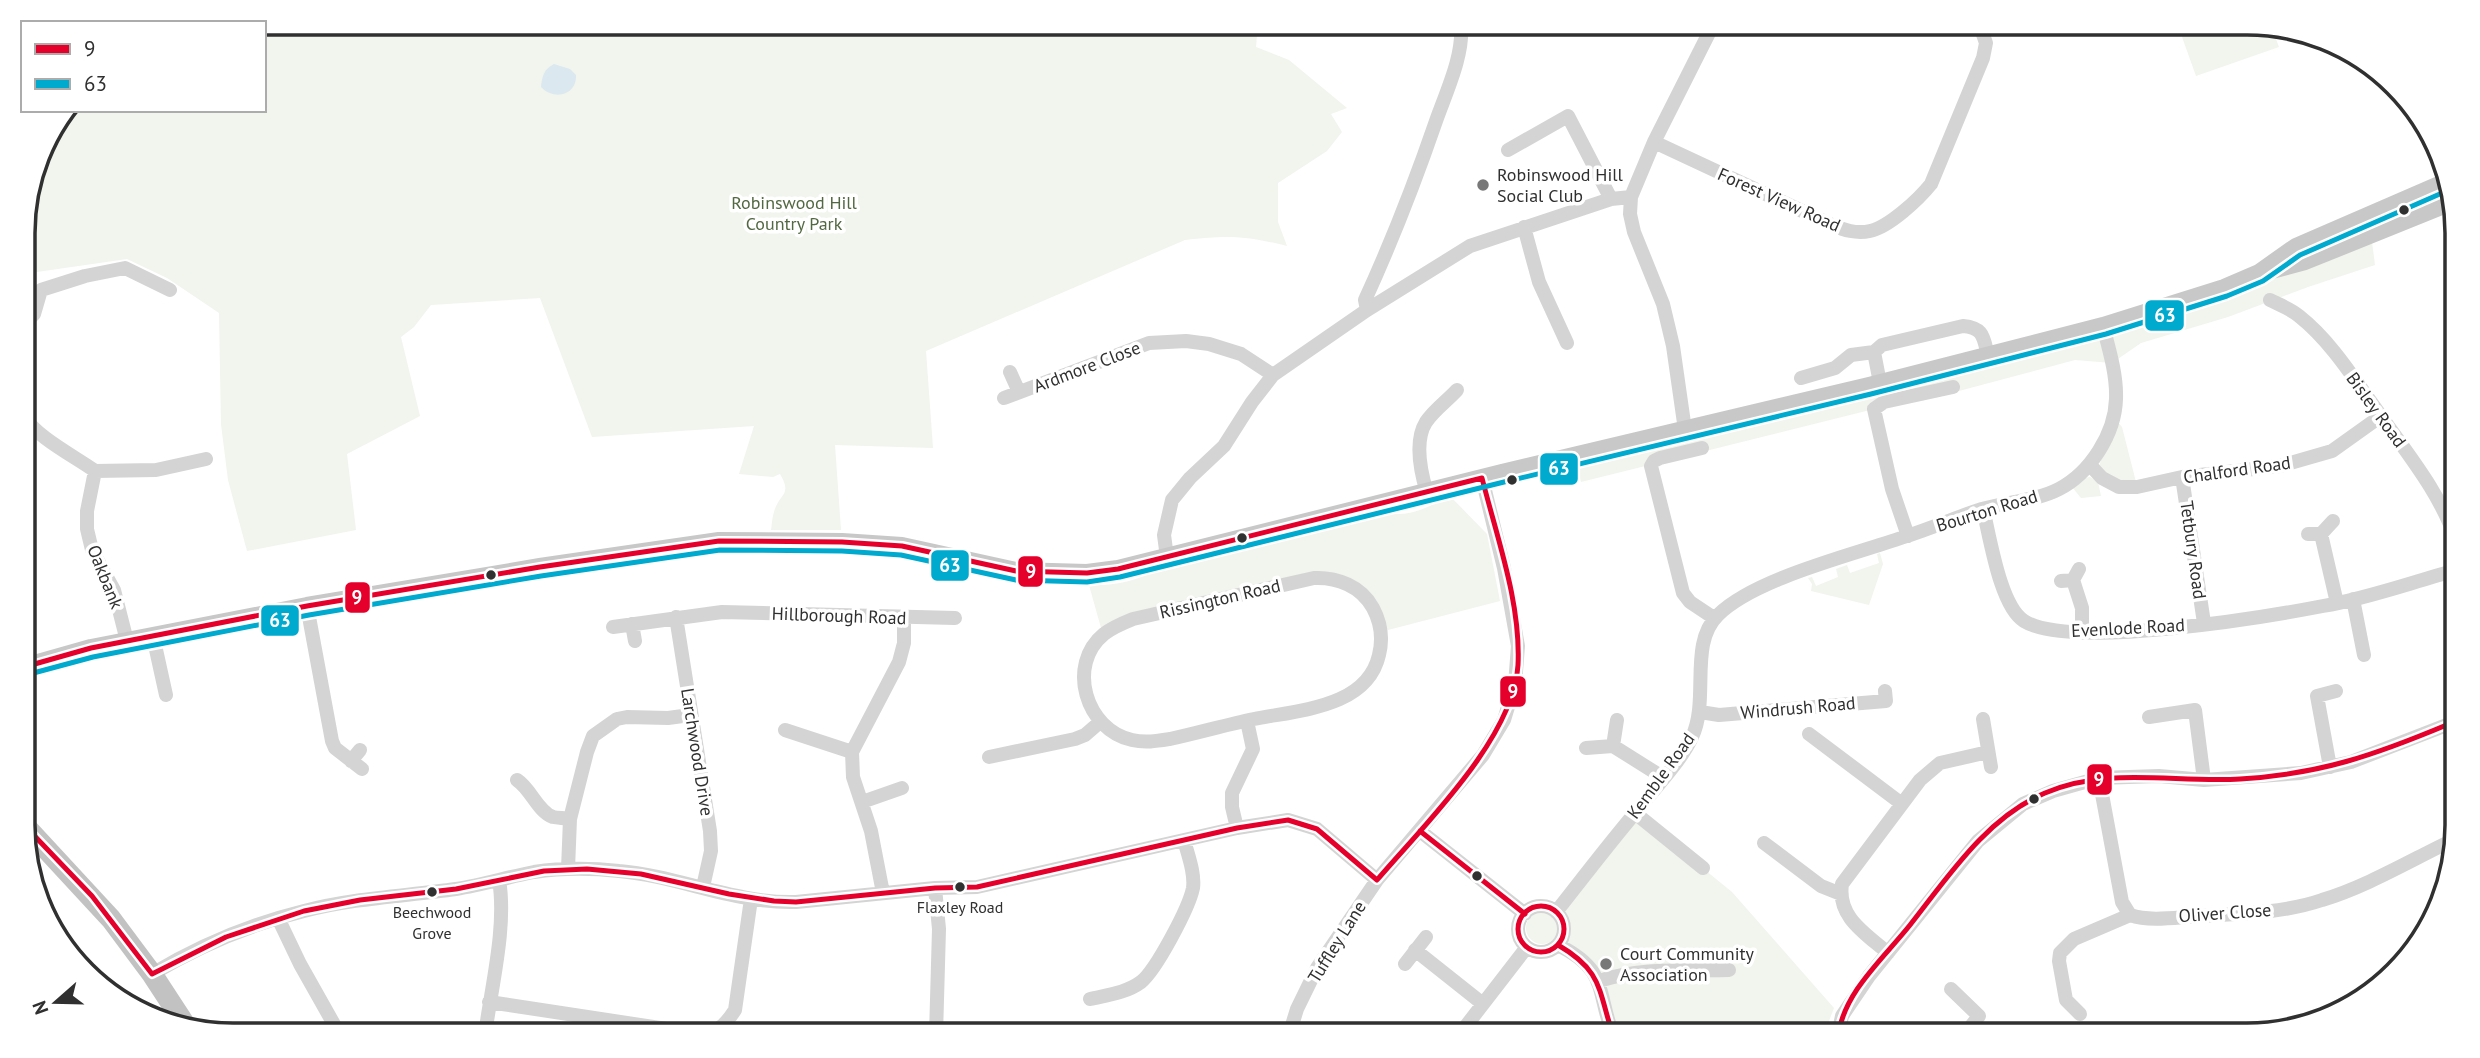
<svg xmlns="http://www.w3.org/2000/svg" width="2480" height="1058" font-family="'PT Sans',sans-serif">
  <style>
    .green { fill: #f1f5ed }
    .water { fill: #dce8f0 }
    .lines { fill: none; stroke-linecap: round; stroke-linejoin: round }
    .minor { stroke: #d4d4d4; stroke-width: 14 }
    .major { stroke: #c8c8c8; stroke-width: 18 }
    .highway { stroke: #c2c2c2; stroke-width: 21 }
    .bus-1-casing { stroke: #fff; stroke-width: 10 }
    .bus-2-casing { stroke: #fff; stroke-width: 10 }
    .bus-1 { stroke: #e4002b; stroke-width: 5 }
    .bus-2 { stroke: #00a9ce; stroke-width: 5 }
    .poi-dot { fill: #787878; stroke: #fff; stroke-width: 2.5 }
    .bus-dot { fill: #303030; stroke: #fff; stroke-width: 2.5 }
    .labels { text-anchor: middle; stroke-width: 7; stroke-linejoin: round; paint-order: stroke }
    .bus-label { font-size: 16px; fill: #303030; stroke: #fff }
    .poi-label { font-size: 18px; fill: #303030; stroke: #fff; text-anchor: start }
    .street-label { font-size: 18px; fill: #303030; stroke: #fff }
    .park-label { font-size: 18px; fill: #536841; stroke: #fff }
    .rim { fill: none; stroke: #303030; stroke-width: 3.5 }
    .line-badge { stroke: #fff; stroke-width: 2.5 }
    .badge-label { font-size: 19px; text-anchor: middle; font-weight: bold; fill: #fff }
  </style>
  <rect width="100%" height="100%" fill="#fff"/>
  <path class="green" d="M264 23H1258L1256 47 1289 60 1347 108 1331 114 1342 132 1327 151 1278 183V222L1287 246C1246 236 1228 235 1185 240L926 351 933 448 835 445 841 530H771C772 524 772 518 774 512 779 493 793 496 780 474L773 477 739 474 754 426 592 437 540 298 431 305 414 327 401 337 420 416 347 454 356 530 247 551 228 480 221 424 219 313 167 278 127 259 23 274V218L44 140 67 110H264Z
    M2177 23H2247L2272 28 2279 47 2196 76Z
    M2371 234 2375 265 2308 287 2228 317 2141 343 2112 363 2075 360 1925 400 1874 409 1581 482 1574 456 1988 355Z
    M2116 420 2122 427 2136 482 2112 479 2099 466Z
    M2090 477 2098 482 2101 496 2081 498 2072 487 2084 478Z
    M1450 496 1487 534 1500 601 1388 630 1371 604 1328 578 1133 619 1103 635 1089 585C1115 586 1136 581 1159 569L1383 512C1407 519 1429 507 1450 496Z
    M1880 553 1883 564 1869 605 1811 591 1812 584 1808 578 1812 577 1816 586 1838 577 1836 569 1847 565 1850 573 1879 563 1877 554Z
    M1635 813 1732 892 1834 1008 1829 1021 1828 1035H1613L1599 981 1558 945 1564 927 1556 912Z
    M1526 928a16 16 0 1 1 32 0a16 16 0 1 1-32 0Z"/>
  <path class="water" d="M554 64 570 69 576 75C577 95 554 101 541 87 542 76 544 69 554 64Z"/>
  <g class="lines">
    <path class="minor" d="M1654 142 1832 225C1844 230 1856 234 1870 231 1889 227 1919 199 1931 184L1983 58 1986 43 1979 23
      M1508 150 1568 116 1611 199
      M1524 227 1539 282 1567 343
      M2270 300C2280 305 2291 309 2299 316 2332 342 2356 382 2381 416 2409 456 2440 493 2456 540
      M1367 310 1365 300C1392 241 1415 182 1436 121 1447 90 1464 55 1461 23
      M23 325 34 314 41 290 85 276 125 268 170 290
      M1874 352 1880 383
      M1010 372 1019 392
      M1801 378 1835 368 1851 355 1874 352 1882 345 1963 326C1984 328 1983 337 1988 355
      M1004 398 1149 343 1186 341 1209 344 1241 354 1273 375
      M24 416C36 437 74 456 95 471L87 511V529L92 550 114 590 127 641
      M1685 430 1673 346 1663 304 1634 232 1630 214 1631 197 1654 142 1714 23
      M1702 448 1660 458 1654 461 1651 466 1683 593 1690 602 1714 618
      M2090 465 2102 478 2119 487H2137L2182 477 2280 466 2332 451 2381 416
      M95 471 156 470 206 459
      M2182 477 2204 623
      M1427 493C1421 473 1414 441 1426 422 1434 410 1448 400 1457 390
      M1983 509C1990 537 2000 606 2024 621 2070 650 2266 617 2323 606 2369 598 2412 582 2457 570
      M2308 534H2321L2333 521
      M2321 534 2337 603
      M1908 536 1892 489 1874 409 1884 402 1953 387
      M1167 557 1164 535 1172 500 1190 478 1224 446 1252 402 1273 375 1367 310 1470 246 1611 199 1631 197
      M1314 578C1337 577 1361 586 1373 608 1381 623 1383 639 1379 655 1367 708 1298 710 1254 719 1225 725 1198 733 1170 739 1157 741 1145 743 1132 740 1086 730 1066 665 1104 634 1113 627 1123 623 1133 619Z
      M2073 580 2082 608V633
      M2061 581 2073 580 2079 569
      M2353 599 2364 655
      M307 606 332 741 335 748 362 769
      M676 617 710 831 711 851 703 887
      M632 624 635 641
      M613 627 722 612 955 618
      M153 636 166 695
      M1700 712 1719 715 1886 701 1885 691
      M2149 717 2195 710 2204 780
      M1983 719 1991 767
      M2449 724 2457 745
      M785 730 852 752
      M1809 734 1902 804
      M1613 746 1617 720
      M1586 748 1613 746 1664 778
      M989 757 1075 739 1085 735 1100 722
      M351 761 360 750
      M2330 767 2317 696 2336 691
      M2099 778 2122 902 2130 915
      M517 780C531 789 538 812 553 817 558 818 565 818 570 819
      M862 802 902 788
      M1635 813 1703 868
      M1237 828 1232 807V793L1253 749 1247 721
      M1420 831 1525 914
      M1764 843 1821 886 1841 894
      M568 869 570 819 587 752 593 736 617 719 627 717 668 718 690 715
      M935 888 939 929 936 1035
      M883 893 871 831 853 777 852 752 899 662 904 643V618
      M1518 929a23 23 0 1 1 46 0a23 23 0 1 1-46 0Z
      M1556 912C1582 879 1608 845 1635 813 1653 790 1680 763 1692 737 1710 699 1688 644 1718 615 1755 578 1856 554 1907 536 1932 528 1957 517 1982 509 2006 502 2036 501 2059 489 2090 473 2115 434 2116 399 2117 375 2109 349 2103 326
      M2130 915C2151 922 2177 917 2199 916 2239 914 2284 913 2322 900 2368 886 2411 860 2455 839
      M278 918 300 964 340 1035
      M1558 945C1608 970 1596 989 1613 1035
      M1415 950 1483 1004
      M1888 953C1865 933 1837 917 1842 884L1920 780 1940 763 1988 752
      M1405 964 1426 937
      M152 974C199 946 251 924 304 911 353 898 406 896 456 889 482 885 508 877 534 872 561 868 591 868 619 871 678 876 736 904 796 902L935 888 977 887 1237 828 1288 820 1317 829 1377 880
      M1599 981C1640 967 1686 971 1729 970
      M1951 989 1979 1016 1964 1035
      M1090 999C1107 995 1126 993 1141 982 1156 970 1189 908 1193 888 1195 873 1188 855 1184 840
      M489 1002 693 1033C716 1033 722 1030 735 1010L751 899
      M2331 1011 2343 1004 2365 999
      M2080 1014 2066 1000 2059 961 2060 953 2074 939 2130 915
      M485 1035C491 988 507 927 499 880
      M914 1035 937 1034
      M1289 1035 1297 1009 1317 968 1377 880 1483 755 1504 720 1515 684 1518 646 1504 568 1482 478
      M1459 1035 1527 947
      M1838 1035 1842 1016 1869 976 1978 841 2023 804 2053 791 2099 778 2159 776 2204 780 2301 773 2351 762 2457 721"/>
    <path class="major" d="M2264 272 2305 261 2454 201
      M24 667 91 648 307 606 540 567 719 541 842 542 902 546 1016 571 1087 573 1118 569 1502 473 1869 386 2103 326 2224 288 2259 273 2296 247 2446 182"/>
    <path class="highway" d="M25 826 111 919 152 974 186 1026"/>
    <g class="bus-1-casing">
      <path id="bus-1" d="M24 667 91 648 307 606 540 567 719 541 842 542 902 546 1016 571 1087 573 1118 569 1482 478C1497 538 1521 603 1518 665 1514 738 1423 826 1377 880L1317 829 1288 820 1237 828 977 887 935 888 796 902 774 901 729 894 641 874 587 869 544 871 456 889 360 900 304 911 226 937 152 974 92 896 25 826
        M1420 831 1525 914
        M1518 929a23 23 0 1 1 46 0a23 23 0 1 1-46 0Z
        M1558 945C1603 971 1598 990 1613 1035
        M1838 1035C1845 991 1883 959 1910 925 1948 877 1986 818 2045 793 2107 766 2174 783 2240 779 2321 774 2375 755 2449 724L2457 745"/>
    </g>
    <g class="bus-2-casing">
      <path id="bus-2" d="M26 675 93 657 309 615 541 576 720 550 842 551 901 555 1016 580 1087 582 1120 577 1504 482 1871 394 2106 334 2227 296 2263 281 2300 255 2449 190"/>
    </g>
    <use href="#bus-1" class="bus-1"/>
    <use href="#bus-2" class="bus-2"/>
  </g>
  <g class="poi-dot">
    <circle cx="1483" cy="185" r="7"/>
    <circle cx="1606" cy="964" r="7"/>
  </g>
  <g class="bus-dot">
    <circle cx="2404" cy="210" r="6"/>
    <circle cx="1512" cy="480" r="6"/>
    <circle cx="1242" cy="538" r="6"/>
    <circle cx="491" cy="575" r="6"/>
    <circle cx="2034" cy="799" r="6"/>
    <circle cx="1477" cy="876" r="6"/>
    <circle cx="960" cy="887" r="6"/>
    <circle cx="432" cy="892" r="6"/>
  </g>
  <g class="labels">
    <g class="bus-label">
      <text x="960" y="913">Flaxley Road</text>
      <text x="432" y="918">Beechwood<tspan x="432" dy="21">Grove</tspan></text>
    </g>
    <g class="poi-label">
      <text x="1497" y="181">Robinswood Hill<tspan x="1497" dy="21">Social Club</tspan></text>
      <text x="1620" y="960">Court Community<tspan x="1620" dy="21">Association</tspan></text>
    </g>
    <g class="street-label">
      <text transform="translate(1779 200) rotate(24)" y="6">Forest View Road</text>
      <text transform="translate(1087 367) rotate(-21)" y="6">Ardmore Close</text>
      <text transform="translate(2376 410) rotate(54)" y="6">Bisley Road</text>
      <text transform="translate(2237 470) rotate(-8)" y="6">Chalford Road</text>
      <text transform="translate(1987 511) rotate(-17)" y="6">Bourton Road</text>
      <text transform="translate(2193 550) rotate(82)" y="6">Tetbury Road</text>
      <text transform="translate(105 577) rotate(68)" y="6">Oakbank</text>
      <text transform="translate(1220 599) rotate(-13)" y="6">Rissington Road</text>
      <text transform="translate(839 616) rotate(2)" y="6">Hillborough Road</text>
      <text transform="translate(2128 628) rotate(-3)" y="6">Evenlode Road</text>
      <text transform="translate(1798 708) rotate(-5)" y="6">Windrush Road</text>
      <text transform="translate(697 752) rotate(81)" y="6">Larchwood Drive</text>
      <text transform="translate(1661 776) rotate(-54)" y="6">Kemble Road</text>
      <text transform="translate(2225 913) rotate(-4)" y="6">Oliver Close</text>
      <text transform="translate(1337 942) rotate(-58)" y="6">Tuffley Lane</text>
    </g>
    <g class="park-label">
      <text x="794" y="209">Robinswood Hill<tspan x="794" dy="21">Country Park</tspan></text>
    </g>
  </g>
  <path d="M0 0H2480V1058H0ZM233 35H2247A198 198 0 0 1 2445 233V825A198 198 0 0 1 2247 1023H233A198 198 0 0 1 35 825V233A198 198 0 0 1 233 35Z" fill="#fff" fill-rule="evenodd"/>
  <path class="rim" d="M233 35H2247A198 198 0 0 1 2445 233V825A198 198 0 0 1 2247 1023H233A198 198 0 0 1 35 825V233A198 198 0 0 1 233 35Z"/>
  <g class="line-badge">
    <rect x="2144" y="299" width="41" height="33" rx="7" fill="#00a9ce"/>
    <rect x="1539" y="452" width="40" height="34" rx="7" fill="#00a9ce"/>
    <rect x="930" y="549" width="40" height="33" rx="7" fill="#00a9ce"/>
    <rect x="1017" y="555" width="27" height="33" rx="7" fill="#e4002b"/>
    <rect x="344" y="581" width="27" height="33" rx="7" fill="#e4002b"/>
    <rect x="260" y="604" width="40" height="33" rx="7" fill="#00a9ce"/>
    <rect x="1499" y="675" width="28" height="33" rx="7" fill="#e4002b"/>
    <rect x="2086" y="763" width="27" height="33" rx="7" fill="#e4002b"/>
  </g>
  <g class="badge-label">
    <text x="2165" y="322">63</text>
    <text x="1559" y="475">63</text>
    <text x="950" y="572">63</text>
    <text x="1031" y="578">9</text>
    <text x="357" y="604">9</text>
    <text x="280" y="627">63</text>
    <text x="1513" y="698">9</text>
    <text x="2099" y="786">9</text>
  </g>
  <rect x="21" y="21" width="245" height="91" fill="#ffffff" stroke="#acacac" stroke-width="2"/>
  <rect x="35" y="44" width="35" height="10" fill="#e4002b" stroke="#acacac" stroke-width="2"/>
  <text x="84" y="56" font-size="21" fill="#303030">9</text>
  <rect x="35" y="79" width="35" height="10" fill="#00a9ce" stroke="#acacac" stroke-width="2"/>
  <text x="84" y="91" font-size="21" fill="#303030">63</text>
  <g transform="translate(56 1002) rotate(250)" stroke="#ffffff" stroke-width="5" paint-order="stroke">
  <path d="M0-5L12 26L0 18L-12 26Z" fill="#303030"/>
  <text y="-10" font-size="19" font-weight="bold" text-anchor="middle" fill="#303030">N</text>
  </g>
</svg>
